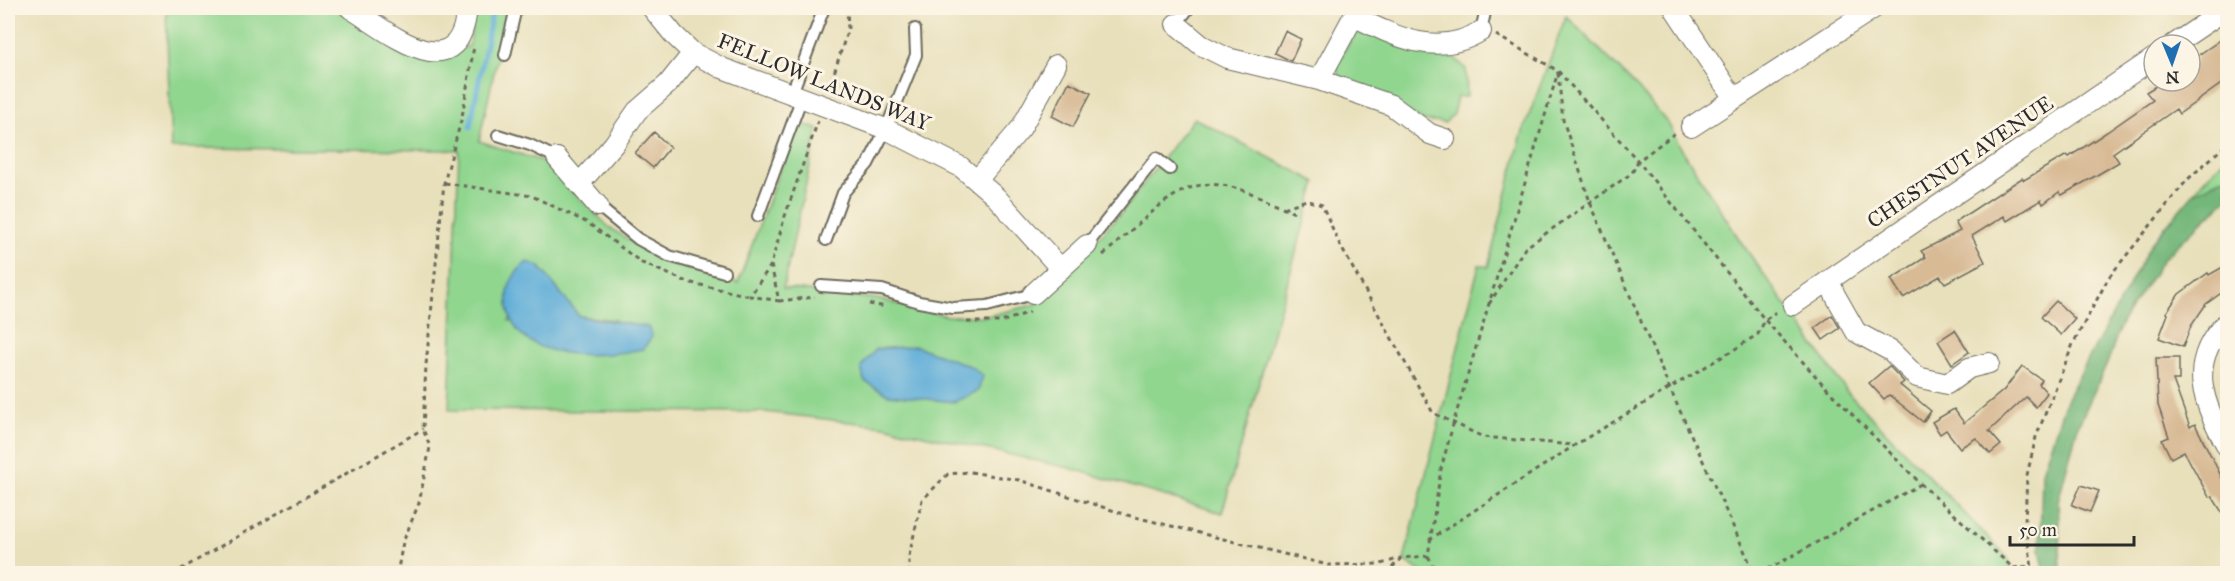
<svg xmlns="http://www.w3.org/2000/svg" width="2235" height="581" font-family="'IM FELL Great Primer',serif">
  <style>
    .green { fill: #90d68f; stroke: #5e805d; stroke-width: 1.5; fill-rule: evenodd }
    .forest { fill: #74b77a; stroke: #507152; stroke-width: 1.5 }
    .water { fill: #5eadd8; stroke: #446c82; stroke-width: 1.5 }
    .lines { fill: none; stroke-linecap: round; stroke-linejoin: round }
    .stream { stroke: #5eadd8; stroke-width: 5 }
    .building { fill: #d8ba95 }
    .service-casing { stroke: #6d6a5d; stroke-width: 14 }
    .minor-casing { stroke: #6d6a5d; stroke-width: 22 }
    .path { stroke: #6d6a5d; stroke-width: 3; stroke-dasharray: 4.5 4.5; stroke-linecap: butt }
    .service { stroke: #fff; stroke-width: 10 }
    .minor { stroke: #fff; stroke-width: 20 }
    .labels { text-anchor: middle; stroke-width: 6; stroke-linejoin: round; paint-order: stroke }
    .street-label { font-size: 21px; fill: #2b2b2b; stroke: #fcf5e5 }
  </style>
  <rect width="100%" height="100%" fill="#fcf5e5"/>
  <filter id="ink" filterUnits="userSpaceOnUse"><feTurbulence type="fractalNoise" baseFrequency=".0167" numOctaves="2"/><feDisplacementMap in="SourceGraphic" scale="12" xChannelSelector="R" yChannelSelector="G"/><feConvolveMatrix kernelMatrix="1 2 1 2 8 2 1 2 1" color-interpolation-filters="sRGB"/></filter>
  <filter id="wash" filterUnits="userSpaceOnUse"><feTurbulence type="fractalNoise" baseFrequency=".008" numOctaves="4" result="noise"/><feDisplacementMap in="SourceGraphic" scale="24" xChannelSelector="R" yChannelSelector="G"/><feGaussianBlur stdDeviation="1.35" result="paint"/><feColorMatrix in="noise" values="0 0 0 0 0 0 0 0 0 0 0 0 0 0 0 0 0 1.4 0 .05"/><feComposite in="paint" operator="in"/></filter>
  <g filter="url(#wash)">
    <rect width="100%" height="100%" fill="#e8e0bb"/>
    <path class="green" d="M166 8H334L429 63 469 46 475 8H508L479 141 541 161 610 228 661 260 738 283 797 123 818 129 783 288 877 299 948 316H987L1037 304 1121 213 1194 118 1316 182 1222 513 1073 469 884 426 765 412 449 410 459 150 171 148ZM539 266 579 316 617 320 509 321Z
      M1566 16 1639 89 1669 125 1681 148 1741 242 1848 393 2008 558 2011 573 1424 574 1404 560 1479 265 1488 267 1521 137Z
      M1358 31 1448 51 1466 69 1467 97H1457L1453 114 1445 123 1424 121 1339 77 1336 64 1355 33Z
      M2227 156V176L2194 193 2201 183Z"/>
    <path class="forest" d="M2227 176V199L2164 258 2122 321 2107 364 2078 426 2058 501 2061 573H2045L2040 550 2042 472 2066 400 2153 241 2194 193Z"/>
    <path class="water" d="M527 262 539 266 579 316 648 327 652 337 643 349C601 358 513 364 508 305 506 287 512 274 527 262Z
      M916 346 970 366 983 376 978 391 954 402 888 395 864 381 861 367 876 349Z"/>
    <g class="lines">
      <path class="stream" d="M470 127 493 8"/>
    </g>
    <g id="blocks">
      <path class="building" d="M1285 31 1301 39 1291 61 1275 53Z
        M2228 35V79L2179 114 2176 109 2113 153 2119 162 2097 175 2062 195 2059 192 2043 204 2041 200 2007 221 2004 216 1972 236 1985 262 1945 283 1940 276 1903 298 1891 279 1926 257 1921 251 1960 231 1955 222 2022 178 2024 180 2067 155 2069 157 2107 132 2153 100 2146 92 2164 81H2190V66L2197 61 2194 58Z
        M1069 82 1091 93 1073 127 1052 116Z
        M654 132 670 147 653 168 635 153Z
        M2228 264V288L2206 304 2191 326 2183 347 2159 338 2168 314 2166 313 2179 294 2208 273 2209 275Z
        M2056 301 2075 319 2061 335 2041 317Z
        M1832 315 1840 328 1823 340 1815 328Z
        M1955 330 1969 352 1952 364 1938 341Z
        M2156 358H2179V380H2173L2190 427 2195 424 2228 490V522L2212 496 2209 497 2184 451 2171 458 2162 440 2169 437 2158 405Z
        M1889 366 1904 382 1900 385 1931 411 1923 422 1889 395 1884 399 1869 383Z
        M2022 366 2042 380 2039 384 2047 393 2036 407 2026 397 1989 431 2001 445 1990 454 1976 438 1960 448 1946 430 1940 434 1932 422 1954 409 1964 423 2004 390Z
        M2081 485 2099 491 2090 512 2072 505Z"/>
    </g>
  </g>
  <g filter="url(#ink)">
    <use href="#blocks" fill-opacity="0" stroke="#6d6a5d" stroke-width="1.5"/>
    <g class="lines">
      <g class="service-casing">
        <path id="service" d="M1176 24 1189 8
          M1481 31 1486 8
          M505 55 516 8
          M792 93 824 8
          M498 135 530 145 557 158
          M598 206 638 239 669 256 724 272
          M758 216 802 97
          M826 240 843 193 868 164 886 129 916 55 915 29
          M1087 245 1156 158 1170 169
          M821 286 882 290 919 302 953 308 987 306 1033 294"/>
      </g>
      <g class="minor-casing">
        <path id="minor" d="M350 8C390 33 459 92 467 8
          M652 8 674 35 693 53 722 68 886 129 961 167 996 197 1061 269
          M1358 8 1319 80 1391 105 1430 134 1445 139
          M1674 8 1733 97
          M1355 17C1396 37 1438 58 1481 31
          M1176 24 1201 45 1227 58 1319 80
          M2173 45 2228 8
          M1691 127 1874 8
          M557 158 598 206
          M978 179 1021 128 1056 65
          M580 183 614 144 637 111 668 84 693 53
          M1829 280 1835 295 1856 332 1891 351 1917 377 1947 384 1969 368 1989 363
          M1033 294 1087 245
          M1793 305 2154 58
          M2228 321C2185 362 2203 403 2228 448"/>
      </g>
      <path class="path" d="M1496 35 1558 71 1638 161 1765 320 1830 392 1921 484 2013 568 2032 566
        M1558 73 1563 120 1590 202 1669 387 1755 574
        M829 89 848 29 847 8
        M445 183 532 196 588 223 642 263 687 282 750 296
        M1284 208 1306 200 1322 205 1340 245 1433 413 1483 437 1573 445
        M1103 255C1186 184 1191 159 1298 215
        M771 265 750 296 779 301 771 265 784 219 818 121
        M779 301 815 297
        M869 304 886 307
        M1489 304 1525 248 1632 173 1638 161 1675 133
        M967 322H1001L1030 312
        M1429 540 1575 445 1735 349 1758 334 1765 320 1776 312
        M1428 556 1438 574
        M173 574 423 429
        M397 574 403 542 419 503 430 447 423 429 426 365 444 183 462 117 474 46
        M909 574V556L922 500 948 474 970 472 1019 480 1127 515 1328 565 1381 564 1401 558
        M1386 574 1401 558 1428 556 1441 469 1454 421 1558 72
        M1760 574 1921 484
        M2033 574 2025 522 2027 475 2036 437 2073 344 2109 277 2187 180 2228 143"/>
      <use href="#service" class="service"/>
      <use href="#minor" class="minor"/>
    </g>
  </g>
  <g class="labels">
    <g class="street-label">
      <text transform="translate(824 82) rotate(22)" y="7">FELLOW LANDS WAY</text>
      <text transform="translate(1960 162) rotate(-34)" y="7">CHESTNUT AVENUE</text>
    </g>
  </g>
  <rect width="2235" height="581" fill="none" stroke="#fcf5e5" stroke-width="30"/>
  <g transform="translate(2172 63) rotate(178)"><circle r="28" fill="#fcf5e5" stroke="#a8a49b" stroke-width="1.5"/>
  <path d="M0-4.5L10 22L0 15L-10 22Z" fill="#1f6fb2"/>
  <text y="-9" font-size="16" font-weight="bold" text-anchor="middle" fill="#2b2b2b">N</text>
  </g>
  <path d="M2010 536v9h124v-9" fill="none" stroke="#2b2b2b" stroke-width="3"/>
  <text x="2019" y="536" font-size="18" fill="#2b2b2b" stroke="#fcf5e5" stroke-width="4.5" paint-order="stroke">50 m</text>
</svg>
